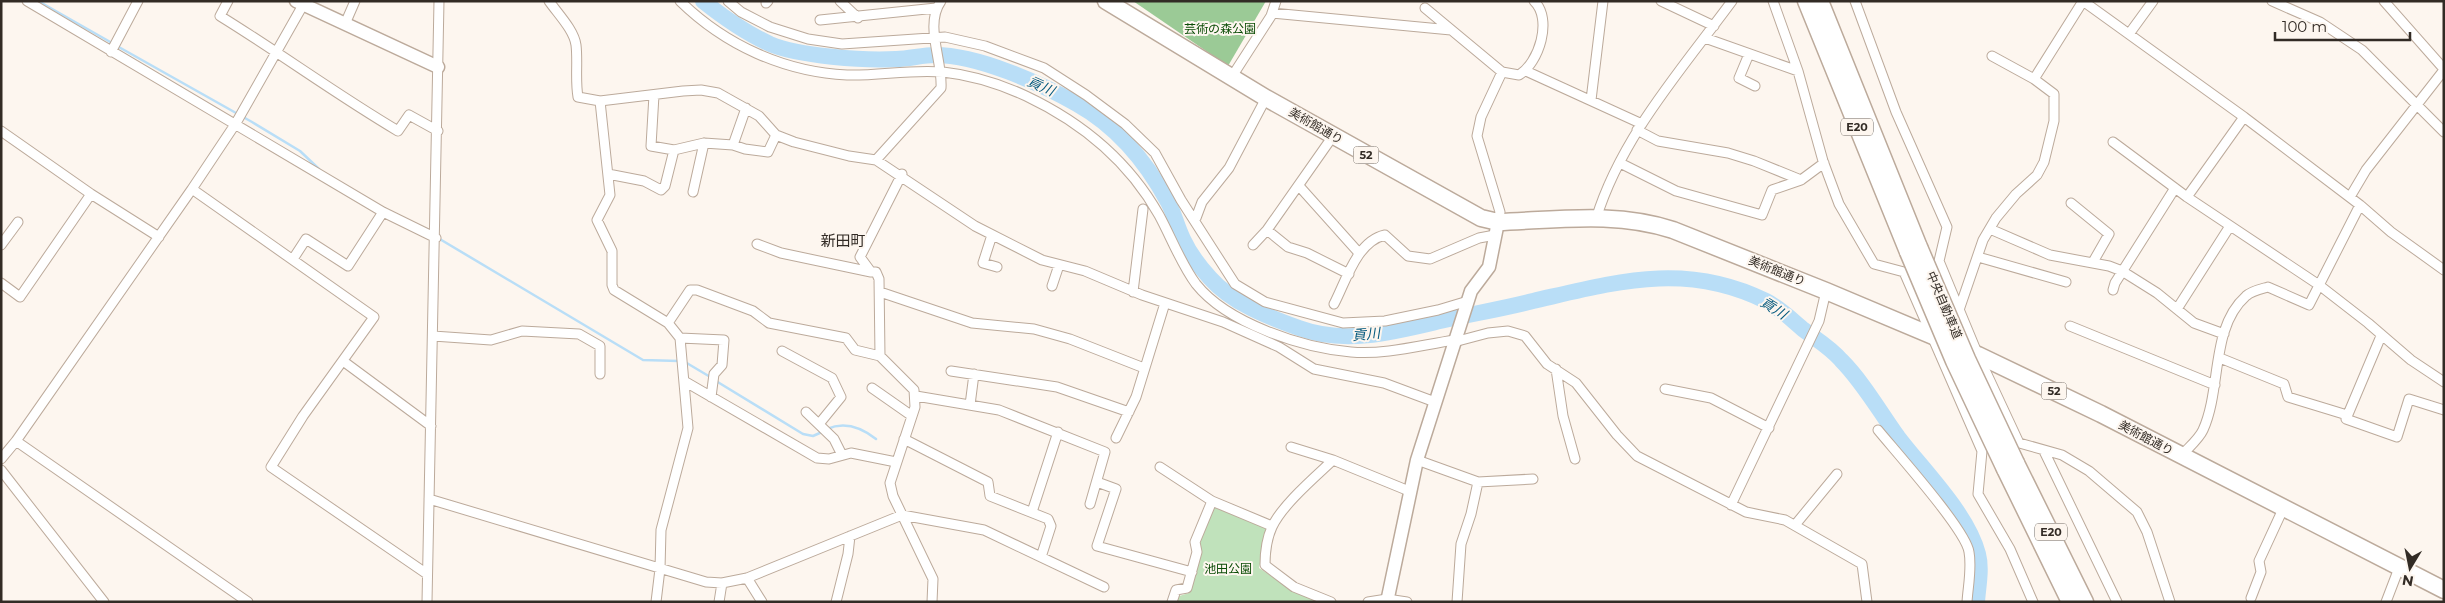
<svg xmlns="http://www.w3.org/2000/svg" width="2445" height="603" font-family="Montserrat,'Noto Sans JP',sans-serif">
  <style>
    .green { fill: #c0e2bb }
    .forest { fill: #9bca96 }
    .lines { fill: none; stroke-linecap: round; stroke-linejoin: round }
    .stream { stroke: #b9def7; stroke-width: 2.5 }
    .river { stroke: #b9def7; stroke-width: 16 }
    .street-casing { stroke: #bcaa9b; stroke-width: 11 }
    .secondary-casing { stroke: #bcaa9b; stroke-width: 15 }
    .highway-casing { stroke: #bcaa9b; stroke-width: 19 }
    .street { stroke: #fff; stroke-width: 9 }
    .secondary { stroke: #fff; stroke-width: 12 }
    .highway { stroke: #fff; stroke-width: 16 }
    .highway-bridge-casing { stroke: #bcaa9b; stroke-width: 19; stroke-linecap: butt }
    .highway-bridge { stroke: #fff; stroke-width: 16 }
    .labels { text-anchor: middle; stroke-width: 4; stroke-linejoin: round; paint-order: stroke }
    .shield { fill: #fdf6ef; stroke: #6f6862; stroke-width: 1 }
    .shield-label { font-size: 11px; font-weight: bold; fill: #322b25 }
    .park-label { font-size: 12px; fill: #0b4c06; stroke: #fdf6ef }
    .street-label { font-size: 12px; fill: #322b25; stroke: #fdf6ef }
    .water-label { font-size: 14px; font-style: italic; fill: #055a7f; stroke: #fdf6ef }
    .quarter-label { font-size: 15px; fill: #322b25; stroke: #fdf6ef }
  </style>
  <rect width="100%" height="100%" fill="#fdf6ef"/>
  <path class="green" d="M1215 505 1266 527 1268 531 1259 568 1294 591 1325 602H1174L1176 597 1189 593 1199 552V542Z"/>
  <path class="forest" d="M1133 1H1266L1228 66Z"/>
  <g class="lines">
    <path class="stream" d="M38 1 112 43
      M117 46 252 122 300 151 319 169
      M438 238 643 360 679 361
      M685 362 712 378
      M716 381 803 434 813 436 822 432
      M827 429C845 421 862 428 876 439"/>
    <path class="river" d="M703 1C723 17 746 33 770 44 798 56 865 61 896 59 909 59 922 55 935 55 978 55 1040 83 1077 104 1118 127 1146 161 1168 202 1174 213 1177 227 1183 239 1189 252 1200 267 1210 278 1232 303 1268 317 1299 328 1345 345 1394 332 1440 321 1471 314 1502 309 1533 301 1616 282 1685 261 1766 301 1780 308 1792 320 1804 330 1816 339 1831 348 1841 360 1863 382 1880 412 1898 437 1923 470 1968 514 1978 554 1982 569 1978 587 1977 602"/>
    <g class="street-casing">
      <path id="street" d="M27 1 383 212 436 238
        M228 1 220 16C280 53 337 95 398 131L409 115 438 131
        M549 1C558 14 574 30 576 45 578 62 575 80 578 97L600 101 683 91 701 90 718 93 759 116 776 135 794 142 849 156 876 160 975 226 1042 260 1085 271 1142 295 1223 322 1279 347 1314 369 1384 383 1435 402
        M680 1C725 45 784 72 847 75 878 76 911 69 943 72 971 75 1000 84 1026 96 1083 123 1128 160 1159 215 1171 237 1181 264 1196 284 1227 323 1302 348 1351 352 1385 355 1421 345 1455 340
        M728 1 741 12 770 27 808 39 842 44 945 37 985 46 1044 68 1086 95 1125 124 1155 153 1181 200 1235 284 1265 302 1343 323 1385 321 1438 310 1468 301
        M840 1 858 18
        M1661 1 1714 26
        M1773 1 1798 71 1823 161 1839 204 1874 264 1904 272 1972 428 1988 433
        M1855 1 1896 112 1947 227 1939 261 1978 355 2019 443
        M2083 1 2244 117 2360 205 2391 232 2444 270
        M2272 1 2320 22 2362 50 2444 132
        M2384 1 2444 69
        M766 3 768 1
        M1425 8 1502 72 1519 75C1539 63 1553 19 1534 1
        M1272 13 1451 30
        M820 20 936 8
        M345 24 355 1
        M2129 34 2153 1
        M1705 38 1798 71
        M111 52 138 1
        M1749 54 1739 78 1755 86
        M1992 56 2034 79
        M1526 71 1642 124
        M1231 78 1271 16 1276 1
        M654 95 651 146 674 150 704 143 733 145 745 149 768 152 776 135
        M1591 100 1603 1
        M600 101 610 195 597 220 612 251V285L614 290 668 323 680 338 688 428 661 530 660 569 656 602
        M1637 130 1658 141 1728 153 1754 161 1801 180 1824 163
        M1 131 91 194 159 237
        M2113 142 2187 197 2319 285 2368 323 2411 360 2444 382
        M733 145 746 108
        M876 160 941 88C943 61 924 25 941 1
        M1620 163 1676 191 1762 215 1772 190 1801 180
        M608 174 644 181 661 190 665 186 674 150
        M902 174 860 257 871 272H876L879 279 880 356 914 390 915 407 890 483 893 496 933 579 932 602
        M1299 186 1359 253
        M192 189 236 123 303 5
        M693 192 704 143
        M2187 197 2244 117
        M2350 197 2366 170 2444 70
        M2071 203 2109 234 2093 262
        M1196 218 1202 202 1229 168 1266 98
        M1596 219C1621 137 1682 69 1732 1
        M1498 222 1500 212 1477 136 1481 117 1502 72
        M1990 229 2050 255 2109 266 2122 271 2157 293 2194 323 2224 334
        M1267 230 1288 247 1307 253 1349 274
        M992 235 983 263 997 267
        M757 244 781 253 871 272
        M1 245 18 222
        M1253 245 1267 230 1333 136
        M1978 257 2066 282
        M293 259 306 239 348 266 383 212
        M1 283 20 297 91 194
        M1052 286 1059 265
        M2113 290 2115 283 2175 188
        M880 292 972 323 1034 329 1070 339 1144 368
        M1133 292 1143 209
        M1334 304C1346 281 1357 241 1385 235L1408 256 1430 259 1479 238 1495 235
        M2177 309 2230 226
        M1959 310 1983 240 1996 218 2016 194 2037 175 2044 162 2054 121V94L2034 79 2083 1
        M668 323 690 290H697L753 311 769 323 846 338 855 350 880 356
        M2070 326 2215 385
        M433 336 491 340 522 331 579 334 600 346V374
        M2381 336 2346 419 2397 437 2409 399 2444 410
        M680 338 724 340 722 365 714 374 711 397
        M1454 342 1488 333 1508 331 1525 336 1547 364 1576 383 1617 435 1637 456 1746 512 1785 520 1862 564 1867 602
        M782 351 832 378 841 397 819 424
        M2220 358 2284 384 2288 397 2347 415
        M343 361 431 426
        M1556 369 1563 416 1575 459
        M951 371 1057 387 1129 412
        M684 381 817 458 829 459 851 453 896 462
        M872 388 912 416
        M1665 389 1711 398 1769 428
        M916 396 999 410 1105 452 1090 504
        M970 405 974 374
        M806 412 834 439 842 455
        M1972 428 1982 451 1978 494 2010 549 2033 602
        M1878 430C1896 452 1966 530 1969 552 1972 568 1968 586 1967 602
        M1116 438 1136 397 1165 303
        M904 439 988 482 990 496 1048 519 1051 526 1041 557
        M2005 439 2062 455 2089 471 2137 512 2147 532 2170 602
        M16 441 248 602
        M1291 447 1333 460 1409 491
        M2044 451 2117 602
        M2181 456C2188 448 2199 439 2203 430 2222 388 2210 328 2246 296 2251 291 2261 289 2268 287L2309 305 2360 205
        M1 459 16 441 192 189 374 317 303 416 271 467 427 574
        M1417 460 1478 482 1533 479
        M1160 467 1212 501 1272 526
        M1 470 104 602
        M1097 482 1116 489 1097 546 1192 572
        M429 499 706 582 722 583 747 578 902 515 984 530 1104 587
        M1731 505 1819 321 1826 291
        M1032 512 1058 432
        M1795 525 1837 474
        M747 578 762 602
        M2251 598 2261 572 2259 561 2283 509
        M427 602 439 1
        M719 602 722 583
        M836 602 848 554 850 536
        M1172 602 1176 590 1187 588 1197 552 1195 542 1212 501
        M1331 602 1294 587 1265 565C1265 552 1267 538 1272 527 1282 505 1315 477 1333 460
        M1368 602 1387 599 1407 602
        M1457 602 1461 544 1471 514 1478 482
        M2386 602 2399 568"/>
    </g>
    <g class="secondary-casing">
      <path id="secondary" d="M296 1 438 67
        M1387 602 1417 460 1471 291 1489 267 1498 222"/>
    </g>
    <g class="highway-casing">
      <path id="highway" d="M1106 1 1266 98 1481 218 1498 222C1556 220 1617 211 1673 230L1826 291 1978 355 2101 414 2444 590
        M1806 1 1908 252
        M1820 1 1919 247
        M2016 463 2085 602
        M2005 469 2070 602"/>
    </g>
    <use href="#street" class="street"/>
    <use href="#secondary" class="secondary"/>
    <use href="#highway" class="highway"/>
    <g class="highway-bridge-casing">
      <path id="highway-bridge" d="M1919 247 1967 359 2016 463
        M1908 252 1954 361 2005 469"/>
    </g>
    <use href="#highway-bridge" class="highway-bridge"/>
  </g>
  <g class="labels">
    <g class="shield">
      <rect x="1841" y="118.5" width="32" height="17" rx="4"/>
      <rect x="1353.5" y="146.5" width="25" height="17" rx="4"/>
      <rect x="2041.5" y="382.5" width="25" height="17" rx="4"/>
      <rect x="2035" y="523.5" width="32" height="17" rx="4"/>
    </g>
    <g class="shield-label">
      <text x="1857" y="131">E20</text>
      <text x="1366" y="159">52</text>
      <text x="2054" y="395">52</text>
      <text x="2051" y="536">E20</text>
    </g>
    <g class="park-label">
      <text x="1220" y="33">芸術の森公園</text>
      <text x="1228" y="573">池田公園</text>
    </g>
    <g class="street-label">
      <text transform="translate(1316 126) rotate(30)" y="4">美術館通り</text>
      <text transform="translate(1777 271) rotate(22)" y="4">美術館通り</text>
      <text transform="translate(1944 305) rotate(67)" y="4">中央自動車道</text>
      <text transform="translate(2146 438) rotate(28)" y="4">美術館通り</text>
    </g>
    <g class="water-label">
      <text transform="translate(1041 86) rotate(24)" y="5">貢川</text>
      <text transform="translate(1774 308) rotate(32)" y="5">貢川</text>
      <text transform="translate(1366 334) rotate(-5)" y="5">貢川</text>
    </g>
    <g class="quarter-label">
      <text x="843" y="246">新田町</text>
    </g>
  </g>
  <rect width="2445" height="603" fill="none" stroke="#322b25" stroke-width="5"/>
  <g transform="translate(2410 568) rotate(190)" stroke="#fdf6ef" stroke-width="4" paint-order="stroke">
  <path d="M0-4L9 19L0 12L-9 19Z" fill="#322b25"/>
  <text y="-8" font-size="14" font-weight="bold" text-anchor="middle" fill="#322b25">N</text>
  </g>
  <path d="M2275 32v8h135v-8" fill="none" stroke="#322b25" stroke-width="2.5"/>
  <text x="2282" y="32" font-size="15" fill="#322b25" stroke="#fdf6ef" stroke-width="4" paint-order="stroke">100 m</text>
</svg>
